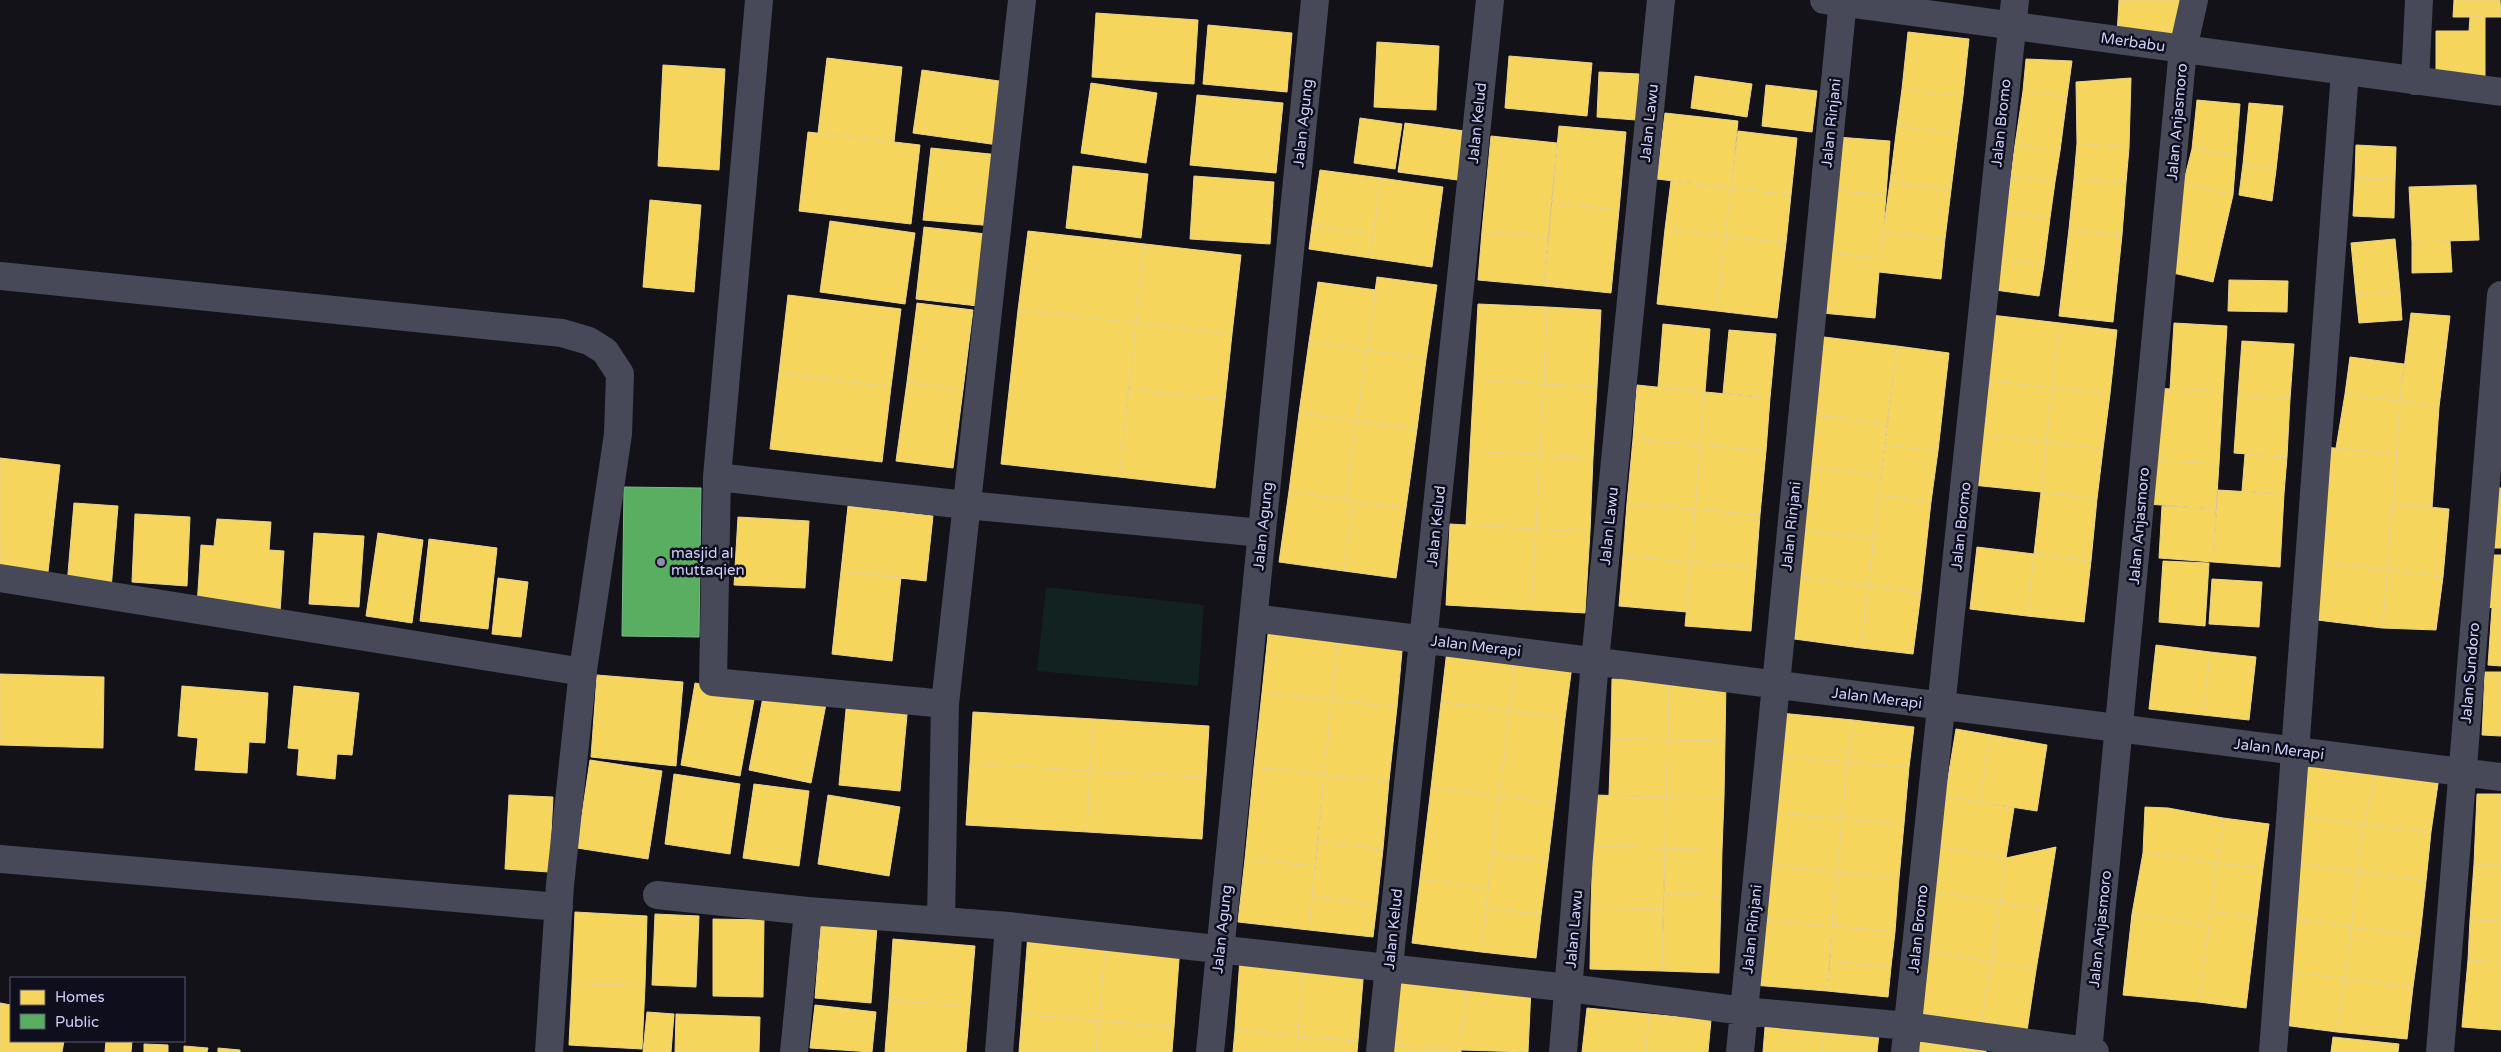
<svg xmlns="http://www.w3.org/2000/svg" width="2501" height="1052" font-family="'Varela Round',sans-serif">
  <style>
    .green { fill: #122221 }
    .homes { fill: #f6d55c; stroke: #ead38b }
    .public { fill: #5aae61; stroke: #7db88f }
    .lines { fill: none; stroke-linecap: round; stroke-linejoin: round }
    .minor { stroke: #474858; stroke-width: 28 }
    .poi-dot { fill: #8c8daa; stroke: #0e0e1c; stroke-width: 2 }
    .labels { text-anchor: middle; stroke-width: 5; stroke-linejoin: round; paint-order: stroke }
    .street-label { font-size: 15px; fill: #cecff9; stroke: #0e0e1c }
    .poi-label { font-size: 15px; fill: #cecff9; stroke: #0e0e1c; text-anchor: start }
  </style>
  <rect width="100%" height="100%" fill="#121218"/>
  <path class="green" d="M1046 587 1204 605 1198 686 1037 671Z"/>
  <path class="homes" d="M2119 0H2183L2179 41 2117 36Z
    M2454 0H2500L2501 17H2453Z
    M1096 13 1198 20 1194 84 1092 77Z
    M2470 17H2485V80H2436V31H2469Z
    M1208 25 1292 33 1287 92 1203 84Z
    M1908 32 1969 39 1963 96 1902 89Z
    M1377 42 1439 46 1436 110 1374 107Z
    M1509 56 1592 63 1587 116 1505 108Z
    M827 58 902 67 894 142 818 133Z
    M2026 59 2072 61 2067 97 2023 91Z
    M663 65 725 69 719 170 658 166Z
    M922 70 1006 82 998 145 913 133Z
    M1599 72 1639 74 1636 120 1597 117Z
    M1695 76 1752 84 1747 117 1691 108Z
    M2131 78 2129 148 2077 143 2076 82Z
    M1091 83 1157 93 1146 163 1081 153Z
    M1766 85 1817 91 1812 132 1762 126Z
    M1902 89 1963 96 1958 134 1897 126Z
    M2023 91 2067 97 2060 151 2015 145Z
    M1197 95 1283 103 1276 173 1190 165Z
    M2197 100 2240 104 2236 156 2192 149Z
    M2249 103 2283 106 2276 170 2243 164Z
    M1665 113 1738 121 1731 188 1657 179Z
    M1360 118 1402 124 1395 169 1354 163Z
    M1405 123 1472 132 1465 181 1398 172Z
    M1559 126 1626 132 1619 210 1552 203Z
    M1897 126 1958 134 1951 190 1890 182Z
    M1738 131 1797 138 1791 195 1731 188Z
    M808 132 920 145 911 224 799 211Z
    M1491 136 1557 143 1548 237 1482 231Z
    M1837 137 1890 141 1886 195 1833 190Z
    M2077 143 2129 148 2126 183 2074 179Z
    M2015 145 2060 151 2055 182 2011 176Z
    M2356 145 2396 147 2395 179 2355 178Z
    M931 148 1000 155 994 226 923 220Z
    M2192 149 2236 156 2233 195 2183 184Z
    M2243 164 2276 170 2272 201 2239 195Z
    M1073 166 1148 174 1141 238 1066 228Z
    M1320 170 1381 178 1373 234 1312 226Z
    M1194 176 1274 182 1270 244 1190 239Z
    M2011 176 2055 182 2050 218 2006 212Z
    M1381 178 1443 187 1432 267 1370 258Z
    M2355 178 2395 179 2394 218 2353 216Z
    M2074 179 2126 183 2122 235 2069 229Z
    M1671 181 1731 188 1725 236 1665 229Z
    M1890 182 1951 190 1945 239 1883 232Z
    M2183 184 2233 195 2213 282 2164 271Z
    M2476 185 2479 240 2412 242 2409 187Z
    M1731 188 1791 195 1786 243 1725 236Z
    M1833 190 1886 195 1881 258 1828 253Z
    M650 200 701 205 694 292 643 287Z
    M1552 203 1619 210 1611 293 1544 286Z
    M2006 212 2050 218 2044 265 2000 258Z
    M830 221 915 233 905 304 820 292Z
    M1312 226 1373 234 1370 258 1309 249Z
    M924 227 986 234 978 306 916 299Z
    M1665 229 1725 236 1717 311 1657 304Z
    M2069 229 2122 235 2113 322 2059 316Z
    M1028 231 1145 244 1136 323 1018 310Z
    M1482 231 1548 237 1544 286 1478 280Z
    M1883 232 1945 239 1941 279 1879 272 1875 318 1822 313 1828 253 1881 258Z
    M1725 236 1786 243 1777 318 1717 311Z
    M2395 239 2400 291 2356 295 2351 243Z
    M2450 241 2452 272 2412 273V242Z
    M1145 244 1241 255 1232 334 1136 323Z
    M2000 258 2044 265 2039 296 1995 290Z
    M1377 277 1437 285 1426 359 1367 350Z
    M2229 280 2288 281 2287 312 2228 311Z
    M1318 282 1376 290 1367 350 1309 342Z
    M2400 291 2402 320 2359 323 2356 295Z
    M788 295 901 309 891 387 779 373Z
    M917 303 973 310 963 390 907 382Z
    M1478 304 1547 307 1544 384 1474 379Z
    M1547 307 1601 310 1597 387 1544 384Z
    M1018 310 1136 323 1119 477 1001 464Z
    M2411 313 2450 316 2439 407 2400 401Z
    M1991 315 2060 323 2053 388 1984 380Z
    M1136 323 1232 334 1225 400 1129 389Z
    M2060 323 2117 330 2110 394 2053 388Z
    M2174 323 2227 326 2223 392 2170 389Z
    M1663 324 1710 329 1705 392 1658 387Z
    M1729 330 1776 334 1770 398 1723 393Z
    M1824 337 1897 346 1887 424 1814 415Z
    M2242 341 2294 344 2290 399 2238 395Z
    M1309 342 1367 350 1357 421 1299 413Z
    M1897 346 1949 353 1938 451 1885 445Z
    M1367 350 1426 359 1417 429 1357 421Z
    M2350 357 2404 364 2400 401 2345 394Z
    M779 373 891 387 882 462 770 449Z
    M1474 379 1544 384 1540 455 1470 451Z
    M1984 380 2053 388 2046 442 1978 434Z
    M907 382 963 390 953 468 896 461Z
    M1544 384 1597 387 1593 458 1540 455Z
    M1637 385 1705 392 1701 445 1633 439Z
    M2053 388 2110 394 2103 449 2046 442Z
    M2154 388 2223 392 2219 464 2150 460Z
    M1129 389 1225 400 1215 488 1119 477Z
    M1705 392 1770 398 1766 451 1701 445Z
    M2345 394 2400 401 2397 454 2336 448Z
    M2238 395 2290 399 2287 457 2234 453Z
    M2400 401 2439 407 2432 508 2393 503Z
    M1299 413 1357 421 1346 500 1289 491Z
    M1814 415 1887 424 1881 476 1808 467Z
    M1357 421 1417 429 1406 508 1346 500Z
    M1978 434 2046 442 2041 492 1972 485Z
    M1633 439 1701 445 1695 509 1627 503Z
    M2046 442 2103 449 2097 499 2041 492Z
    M1701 445 1766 451 1760 515 1695 509Z
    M1885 445 1938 451 1931 502 1879 495Z
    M2324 447 2397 454 2388 570 2316 562Z
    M1470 451 1540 455 1536 529 1466 525Z
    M2245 454 2287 457 2284 494 2242 491Z
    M1540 455 1593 458 1590 532 1536 529Z
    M0 458 60 465 47 581 0 576Z
    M2150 460 2219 464 2216 509 2147 504Z
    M1808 467 1881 476 1874 539 1800 530Z
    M2492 487 2501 488V548H2488Z
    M2218 490 2284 494 2280 567 2213 562Z
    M1289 491 1354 501 1344 571 1279 562Z
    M2041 492 2097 499 2091 561 2034 554Z
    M1879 495 1931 502 1921 593 1868 586Z
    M1354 501 1406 508 1396 578 1344 571Z
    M74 503 118 506 111 589 67 585Z
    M1627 503 1695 509 1691 562 1623 556Z
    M2393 503 2449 509 2443 577 2388 570Z
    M848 506 933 516 926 581 841 571Z
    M2162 506 2216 509 2213 562 2159 558Z
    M1695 509 1760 515 1756 568 1691 562Z
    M135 514 190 517 187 586 132 582Z
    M738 517 809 521 805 588 734 585Z
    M217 519 271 522 269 550 284 551 280 612 197 606 201 545 214 546Z
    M1450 524 1536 529 1531 610 1446 605Z
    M1536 529 1590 532 1585 613 1531 610Z
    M1800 530 1874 539 1868 586 1795 577Z
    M314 533 364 536 359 607 309 604Z
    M378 533 423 540 412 623 366 616Z
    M429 539 497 548 488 629 420 621Z
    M1977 547 2034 554 2027 616 1970 609Z
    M2034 554 2091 561 2084 622 2027 616Z
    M2484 555H2501V608L2480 607Z
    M1623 556 1691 562 1687 612 1619 606Z
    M2163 561 2209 563 2205 626 2159 622Z
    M1691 562 1756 568 1751 631 1685 626Z
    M2316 562 2388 570 2382 628 2309 619Z
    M2388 570 2443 577 2436 630 2382 628Z
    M841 571 901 577 892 661 832 654Z
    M1795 577 1868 586 1861 648 1787 638Z
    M498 578 528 582 521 637 492 634Z
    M2212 579 2262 582 2259 627 2209 624Z
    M1868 586 1921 593 1913 654 1861 648Z
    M2492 608H2501V666L2488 665Z
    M1269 625 1338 633 1332 700 1262 693Z
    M1338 633 1403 640 1397 707 1332 700Z
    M2156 645 2210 652 2203 715 2149 709Z
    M1447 650 1516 658 1510 711 1441 702Z
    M2210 652 2256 657 2249 720 2203 715Z
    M1516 658 1572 666 1565 718 1510 711Z
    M2485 672H2501V736L2482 735Z
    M0 674 104 677 103 748 0 745Z
    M597 675 683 682 676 766 591 757Z
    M1612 679 1669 680 1668 740 1611 738Z
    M1669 680 1726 682 1725 741 1668 740Z
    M695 683 755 694 740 776 681 765Z
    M182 686 268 693 265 743 249 742 247 773 195 770 198 738 178 736Z
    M294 686 359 693 352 755 337 754 335 779 297 775 299 749 288 748Z
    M764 692 826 704 811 783 749 770Z
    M1262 693 1332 700 1324 775 1254 767Z
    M847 699 908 704 900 791 839 785Z
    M1332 700 1397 707 1389 781 1324 775Z
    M1441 702 1510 711 1499 796 1431 788Z
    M1510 711 1565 718 1555 803 1499 796Z
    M973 712 1094 719 1090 771 970 763Z
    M1780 713 1853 720 1847 762 1774 755Z
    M1094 719 1209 726 1206 777 1090 771Z
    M1853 720 1914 727 1909 767 1847 762Z
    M1956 729 1991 735 1979 802 1945 796Z
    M1991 735 2047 745 2037 811 1979 802Z
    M1611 738 1668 740 1666 797 1609 795Z
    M1668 740 1725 741 1724 798 1666 797Z
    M1774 755 1847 762 1842 819 1769 812Z
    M590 760 662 771 648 859 577 848Z
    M1847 762 1909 767 1904 824 1842 819Z
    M970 763 1090 771 1087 832 966 825Z
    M1254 767 1324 775 1315 866 1245 859Z
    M2308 767 2376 770 2364 825 2301 816Z
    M2376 770 2439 777 2431 832 2364 825Z
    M1090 771 1206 777 1202 839 1087 832Z
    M674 774 740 784 730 854 665 844Z
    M1324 775 1389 781 1383 849 1318 842Z
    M754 784 809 791 799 866 743 858Z
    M1431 788 1499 796 1488 888 1420 879Z
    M2477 794H2501V864H2474Z
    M509 795 553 797 549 872 505 869Z
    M828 795 900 807 889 876 818 864Z
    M1594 795 1666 797 1665 848 1593 846Z
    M1499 796 1555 803 1548 861 1492 854Z
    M1945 796 2014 808 2006 858 1937 846Z
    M1666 797 1724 798 1722 850 1665 848Z
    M2145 807 2168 808 2223 818 2217 863 2143 853Z
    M1769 812 1842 819 1837 872 1764 865Z
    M2301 816 2364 825 2358 872 2295 864Z
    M2223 818 2269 824 2263 868 2217 863Z
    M1842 819 1904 824 1899 878 1837 872Z
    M2364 825 2431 832 2426 881 2358 872Z
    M1318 842 1383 849 1377 904 1312 897Z
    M1593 846 1665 848 1663 909 1591 907Z
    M1937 846 2006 858 2000 902 1931 891Z
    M2056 847 2046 910 2000 902 2006 858Z
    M1665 848 1722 850 1721 896 1664 894Z
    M2143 853 2217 863 2209 926 2132 914Z
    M1492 854 1548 861 1541 915 1486 907Z
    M1245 859 1315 866 1309 930 1238 922Z
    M2217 863 2263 868 2257 917 2211 911Z
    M2295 864 2358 872 2351 927 2288 918Z
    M2474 864H2501V921L2470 920Z
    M1764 865 1837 872 1832 926 1759 920Z
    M1837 872 1899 878 1895 932 1832 926Z
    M2358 872 2426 881 2420 936 2351 927Z
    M1420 879 1488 888 1481 952 1412 943Z
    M1931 891 2000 902 1991 962 1922 950Z
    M1664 894 1721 896 1719 973 1662 971Z
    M1312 897 1377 904 1373 937 1309 930Z
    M2000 902 2046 910 2036 970 1991 962Z
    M1486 907 1541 915 1536 958 1481 952Z
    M1591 907 1663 909 1662 971 1590 969Z
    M2211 911 2257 917 2246 1008 2199 1002Z
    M575 912 647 916 645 986 572 983Z
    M655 914 699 916 696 987 652 985Z
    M2132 914 2209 926 2199 1002 2123 995Z
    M2288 918 2351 927 2345 979 2282 970Z
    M713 919 764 920 763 997 713 996Z
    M1759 920 1832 926 1827 991 1753 985Z
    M2470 920 2501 921V962L2468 960Z
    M821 923 877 927 871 1003 815 998Z
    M1832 926 1895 932 1891 967 1830 961Z
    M2351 927 2420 936 2413 987 2345 979Z
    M1028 933 1106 940 1099 1021 1022 1014Z
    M893 939 975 946 970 1006 889 1000Z
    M1106 940 1180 946 1174 1027 1099 1021Z
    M1922 950 1991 962 1981 1024 1912 1012Z
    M1240 958 1304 962 1298 1036 1235 1030Z
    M2468 960 2501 962V1030L2462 1027Z
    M1830 961 1891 967 1888 997 1827 991Z
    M1304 962 1364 968 1358 1041 1298 1036Z
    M1991 962 2036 970 2027 1031 1981 1024Z
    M2282 970 2345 979 2337 1032 2275 1024Z
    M2345 979 2413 987 2407 1039 2337 1032Z
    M1396 980 1465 984 1461 1050 1392 1046Z
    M572 983 645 986 642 1049 569 1045Z
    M1465 984 1531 988 1528 1052 1461 1050Z
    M889 1000 970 1006 966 1052H885Z
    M0 1003 11 1005V1041H64L62 1052H0Z
    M815 1005 876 1012 872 1052 810 1048Z
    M1587 1008 1649 1014 1646 1052H1582Z
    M647 1012 674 1014 671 1052H643Z
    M676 1014 760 1017 759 1052H675Z
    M1022 1014 1099 1021 1096 1052H1019Z
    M1649 1014 1711 1020 1708 1052H1646Z
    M1766 1015 1825 1021 1822 1052H1763Z
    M1099 1021 1174 1027 1172 1052H1096Z
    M1825 1021 1880 1026 1877 1052H1822Z
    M1235 1030 1298 1036 1297 1052H1233Z
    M1298 1036 1358 1041 1357 1052H1297Z
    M2333 1037 2399 1044 2398 1052H2331Z
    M106 1041H132L131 1052H105Z
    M1920 1041 1986 1048V1052H1919Z
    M144 1044 168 1045V1052H144Z
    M184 1046 208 1048 207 1052H184Z
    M1392 1046 1461 1050V1052H1392Z
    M218 1048 240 1050V1052H218Z"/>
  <path class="public" d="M624 487 701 488 699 637 622 636Z"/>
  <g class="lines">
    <path class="minor" d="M1824 0 2501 92
      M2415 81 2419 0
      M0 276 562 333 589 341 605 351 620 374 618 434 583 670 560 885 549 1052
      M717 477 759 0
      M0 578 583 672
      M1254 618 2501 777
      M945 704 713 682 717 477 966 505 1262 533
      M0 859 559 907
      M657 895 808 911 1009 926 1569 988 1744 1011 1908 1026 2095 1052
      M941 921 945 704 1022 0
      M794 1052 808 911
      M999 1052 1009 926
      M1210 1052 1315 0
      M1380 1052 1490 0
      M1563 1052 1595 661 1661 0
      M1740 1052 1843 0
      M1905 1052 2015 0
      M2088 1052 2183 49 2194 0
      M2273 1052 2345 71
      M2440 1052 2501 295"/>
  </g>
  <circle class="poi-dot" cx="661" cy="562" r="5"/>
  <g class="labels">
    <g class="street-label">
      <text transform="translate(2133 42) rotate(8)" y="5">Merbabu</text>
      <text transform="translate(2177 122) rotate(-85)" y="5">Jalan Anjasmoro</text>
      <text transform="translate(1303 123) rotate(-84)" y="5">Jalan Agung</text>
      <text transform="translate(1477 123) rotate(-84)" y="5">Jalan Kelud</text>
      <text transform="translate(1649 123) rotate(-84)" y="5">Jalan Lawu</text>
      <text transform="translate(1831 123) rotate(-84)" y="5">Jalan Rinjani</text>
      <text transform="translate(2001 123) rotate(-84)" y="5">Jalan Bromo</text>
      <text transform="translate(1263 526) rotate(-84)" y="5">Jalan Agung</text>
      <text transform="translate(1436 526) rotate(-84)" y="5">Jalan Kelud</text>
      <text transform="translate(1609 526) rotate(-84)" y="5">Jalan Lawu</text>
      <text transform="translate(1791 526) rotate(-84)" y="5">Jalan Rinjani</text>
      <text transform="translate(1961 526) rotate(-84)" y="5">Jalan Bromo</text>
      <text transform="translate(2139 526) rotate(-85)" y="5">Jalan Anjasmoro</text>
      <text transform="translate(1476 646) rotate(7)" y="5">Jalan Merapi</text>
      <text transform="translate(2470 673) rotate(-85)" y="5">Jalan Sundoro</text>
      <text transform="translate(1877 698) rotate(7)" y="5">Jalan Merapi</text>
      <text transform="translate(2279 749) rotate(7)" y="5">Jalan Merapi</text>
      <text transform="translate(1222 929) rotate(-84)" y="5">Jalan Agung</text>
      <text transform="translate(1393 929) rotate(-84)" y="5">Jalan Kelud</text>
      <text transform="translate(1574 929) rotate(-85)" y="5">Jalan Lawu</text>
      <text transform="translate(1752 929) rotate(-84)" y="5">Jalan Rinjani</text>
      <text transform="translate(1918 929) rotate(-84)" y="5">Jalan Bromo</text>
      <text transform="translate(2100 929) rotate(-84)" y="5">Jalan Anjasmoro</text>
    </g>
    <g class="poi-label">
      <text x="671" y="558">masjid al<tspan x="671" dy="17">muttaqien</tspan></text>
    </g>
  </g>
  <rect x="10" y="977" width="175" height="65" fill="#0e0e1c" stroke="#5b5b74"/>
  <rect x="20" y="990" width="25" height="15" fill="#f6d55c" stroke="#5b5b74"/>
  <text x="55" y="1002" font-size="15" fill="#cecff9">Homes</text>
  <rect x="20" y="1014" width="25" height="15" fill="#5aae61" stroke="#5b5b74"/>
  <text x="55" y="1027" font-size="15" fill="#cecff9">Public</text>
</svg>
